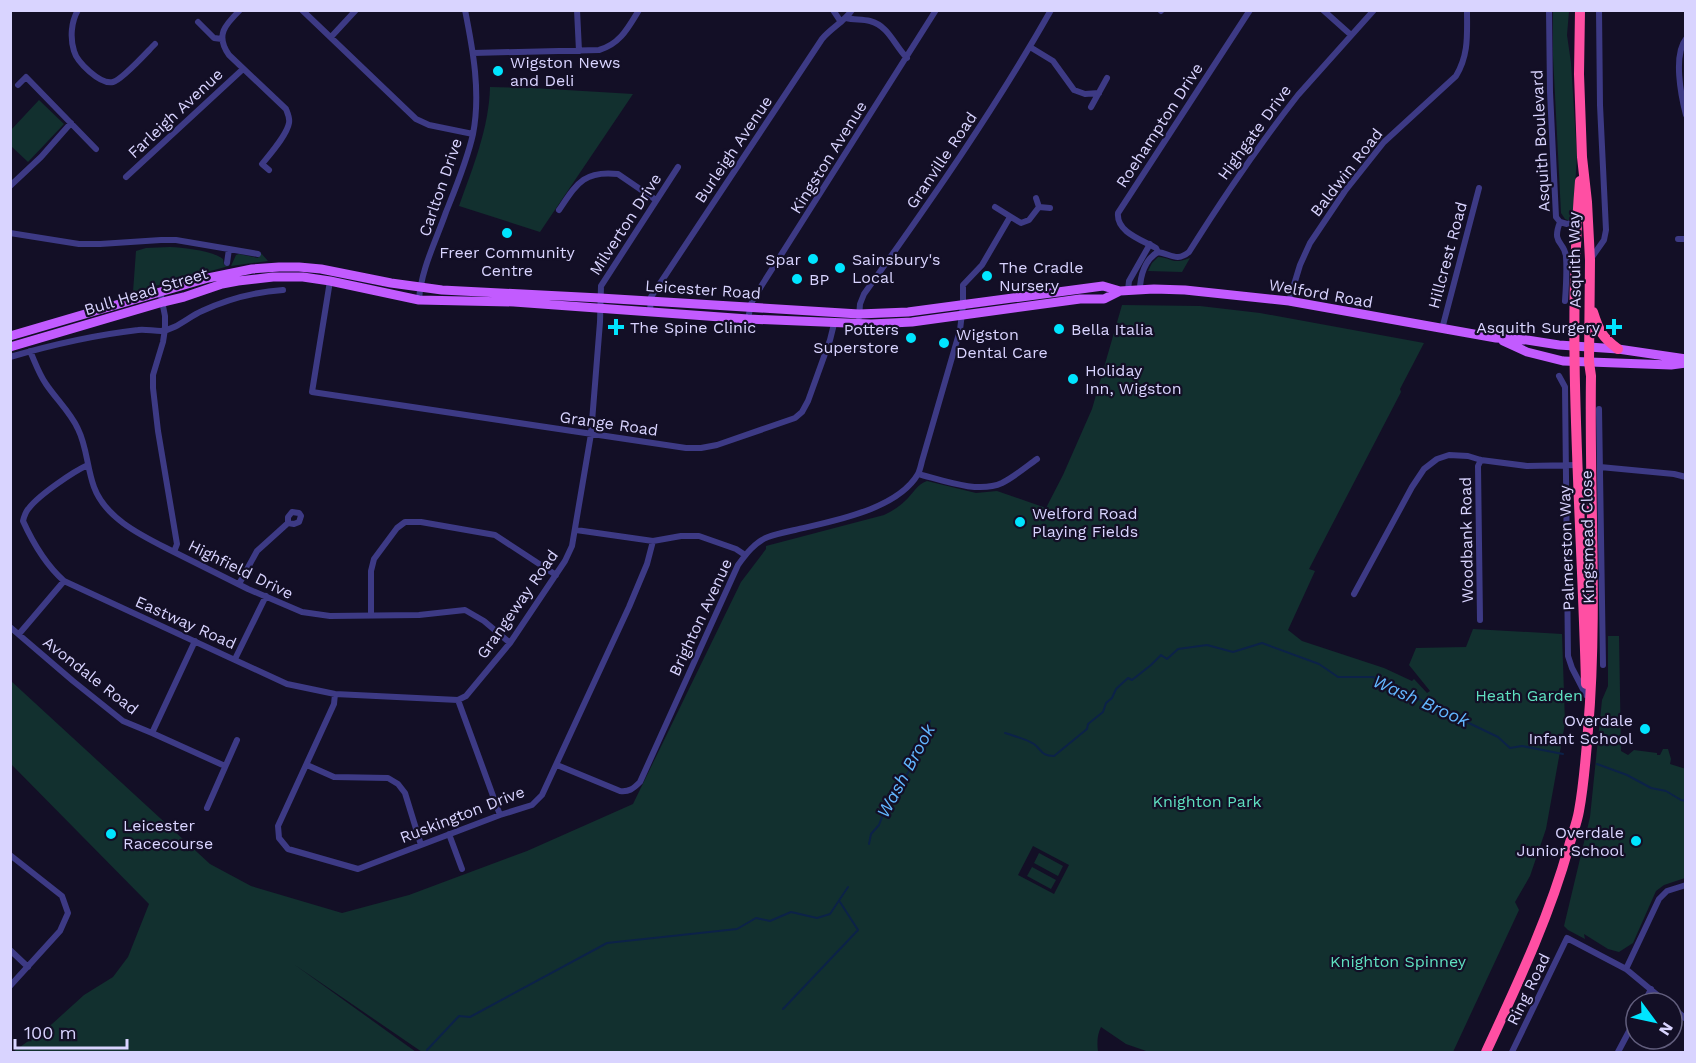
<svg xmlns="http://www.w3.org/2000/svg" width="1696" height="1063" font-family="'Work Sans',sans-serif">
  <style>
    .green { fill: #12302f; fill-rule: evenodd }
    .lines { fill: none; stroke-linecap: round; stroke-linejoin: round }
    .stream { stroke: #0c2248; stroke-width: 2 }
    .street { stroke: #3d3a85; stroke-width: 6 }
    .primary { stroke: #c25bff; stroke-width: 9 }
    .highway { stroke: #ff4fa3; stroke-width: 10 }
    .poi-dot { fill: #00e5ff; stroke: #130f26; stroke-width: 2 }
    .labels { text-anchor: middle; stroke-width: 4.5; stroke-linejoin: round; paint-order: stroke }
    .poi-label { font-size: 16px; fill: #d9d4ff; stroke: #130f26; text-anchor: start }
    .street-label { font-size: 16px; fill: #d9d4ff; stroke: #130f26 }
    .park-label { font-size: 16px; fill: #5fe0c0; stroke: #130f26 }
    .water-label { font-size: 18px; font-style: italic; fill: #62b6ff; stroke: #130f26 }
  </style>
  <rect width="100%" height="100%" fill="#130f26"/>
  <path class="green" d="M1553 11H1569L1567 35 1571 63 1577 156 1573 217 1570 221 1565 219 1561 213 1553 56Z
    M490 87 533 88 633 94 540 232 459 206C473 167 489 128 490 87Z
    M39 100 64 124 28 162 11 146V130Z
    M170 247C184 248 211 250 223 259L224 265 229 266 133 292 136 251 146 248Z
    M260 252 268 261 231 266 236 255 239 254 258 258Z
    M1158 257C1174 258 1170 265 1190 258L1182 272 1148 271 1152 263Z
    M1122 305 1200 306 1260 313 1424 343 1400 389 1401 392 1309 569 1315 571 1288 630 1302 641 1384 668 1412 681 1414 679 1427 693 1430 691 1409 665 1416 648 1466 647 1473 629 1562 634 1565 723 1561 746 1546 829 1530 876 1515 902 1519 910 1453 1052H1149L1126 1044 1101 1027C1097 1035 1097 1043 1098 1052H422L295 965 416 1052H13L52 1024 84 995 113 977 128 957 149 904 11 764V681L210 864 251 886 342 913 409 895 527 851 633 804 741 582 766 549V546L884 515C892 511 899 507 905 501 913 494 917 484 927 481L976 493 997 491 1046 508 1063 475 1092 409ZM1033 846 1069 865 1054 894 1018 875Z
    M1608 636H1619L1621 751 1628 755 1634 750 1657 753V755H1660L1663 749H1668L1671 759 1670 764 1686 769 1685 878 1664 885 1656 891 1633 943 1619 952 1608 949 1584 934 1585 939 1568 930 1564 926 1590 817 1602 700 1608 686Z
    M1039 853 1063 866 1058 876 1034 863Z
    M1032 867 1056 880 1051 889 1027 876Z"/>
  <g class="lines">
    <path class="stream" d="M1005 733C1014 736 1026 739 1034 744 1042 750 1041 756 1054 756L1087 729 1088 724 1103 712 1106 703 1112 698 1116 689 1128 678 1132 680 1151 665 1161 655 1167 659 1178 649 1207 645 1233 652 1262 643 1319 664 1338 677H1373L1498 737 1510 748 1522 746 1563 754
      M1597 764 1627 775 1651 788 1666 791 1681 800 1686 801
      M869 844 871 834 879 825 885 809 909 771 915 751 930 721
      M783 1009 858 930 840 902
      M427 1050 459 1016 470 1017 607 943 737 929 756 918 770 921 791 912 817 918 830 914 848 887"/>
    <path class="street" d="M78 10C71 22 70 38 74 51 77 62 100 85 113 82 122 80 147 52 155 44
      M240 10C225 25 215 35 229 55L286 109C288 114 290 118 289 123 287 135 270 154 262 164L269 170
      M302 10 416 119 429 125 473 134
      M577 10 579 51
      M833 10 841 22
      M1160 10 1161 11
      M1250 10 1118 213C1116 232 1142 240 1156 248L1158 252C1171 254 1177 262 1189 252 1223 198 1258 146 1298 95L1374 10
      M1323 10 1351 35
      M1549 10 1550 92 1556 217 1560 222C1551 245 1565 241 1566 257 1567 272 1566 287 1565 301
      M846 18C854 20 862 19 870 21 889 26 894 45 907 58
      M198 22 214 38 222 39
      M331 37 356 10
      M1686 39C1673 55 1681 96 1686 115
      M1030 47 1053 61 1074 90 1085 94 1099 93
      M473 53 599 50C620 44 628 28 639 10
      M18 85 26 77 96 149
      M1091 107 1107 78
      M126 177 243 69
      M10 186 41 157 71 123
      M1036 198 1039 207 1050 208
      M995 207 1021 223 1029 220 1039 207
      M559 210C576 185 583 170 618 174L656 200
      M1560 222 1567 224 1577 221
      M10 233 79 244H100L161 240H176L258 254
      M1678 239H1686
      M1590 260 1604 240 1606 230 1600 105 1599 10
      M227 263 229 249
      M330 281 312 392 686 448H701L717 445 795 418 802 412 808 401 830 340 834 324
      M1128 290 1129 281 1150 244
      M1140 290C1140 276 1145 259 1158 252
      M160 291 165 316V329L163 342 153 375V388L158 431 177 544 174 552 248 589 302 612 330 616 419 615 465 610 484 621 510 643
      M419 300C421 269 436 241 446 212 456 187 467 161 473 134 481 93 473 50 465 10
      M1289 301 1300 265 1310 243 1345 191 1384 142 1456 76C1469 54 1467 35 1467 10
      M650 312 651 297 822 39C831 28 844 22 852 10
      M859 317 860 304 864 294C930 202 995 109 1051 10
      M748 319 751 304 755 296 936 10
      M1442 329 1479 188
      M30 351C35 362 39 374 46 384 56 399 71 413 78 429 87 447 87 468 94 487 106 520 145 537 174 552
      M10 357C51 345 95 335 138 330 145 329 153 331 161 331 177 329 188 317 202 311 228 299 255 292 283 290
      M1559 376 1565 387 1568 656 1572 668 1586 695
      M1599 409 1603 665
      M88 465C74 471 39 495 29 508 26 511 24 517 23 521 33 543 46 565 64 581L287 684 335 694 458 700
      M1600 467 1674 474 1686 477
      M918 474C942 480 978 494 1002 483 1014 477 1026 467 1037 459
      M576 530 653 541 681 536H699L736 549 745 555
      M239 584 257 551 288 523 294 524 299 522 301 516 299 513 292 512 288 517V523
      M1354 594 1412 487 1424 469 1437 459 1449 455 1468 456 1481 460 1527 466 1578 465
      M371 615V571L374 559 397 528 405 522H421L495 535 556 575
      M1480 620 1478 466 1481 460
      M10 627 73 681 123 721 152 733 225 766
      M19 634 64 581
      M235 659 266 596
      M335 694 334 704 278 826 279 838 288 849 358 869 500 815 532 805 542 795 629 607 647 564 653 541
      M458 700 466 696 510 643 565 561 572 546 591 434 600 322 601 286 678 167
      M458 700 500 815
      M152 733 195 641
      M307 765 334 777 388 778 398 784 405 793 421 845
      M557 765 620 791C629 792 633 789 640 782L738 565C746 554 755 542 768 537 776 534 786 532 795 530 832 521 897 510 918 474 920 470 921 465 922 461L960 330 963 305V285L982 265 1010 217
      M207 808 237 740
      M449 834 462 869
      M10 855 62 896 68 913 60 931 10 986
      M10 950 28 967
      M1626 969 1659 899 1667 891 1686 885
      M1644 1003 1651 989
      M1672 1007 1686 1019
      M1512 1052 1567 938 1626 969 1667 1003
      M1618 1052 1636 1018"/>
    <path class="primary" d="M10 336 208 278 252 269 279 267H299L321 269 391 283 442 290 600 298 859 314 908 312 1103 286 1120 291 1154 289 1185 290 1289 301 1496 338 1527 340 1559 345 1618 349 1686 359
      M1503 341 1527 352 1563 361 1671 365 1686 363
      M10 347 163 302 184 297 222 284 238 281 273 277H303L330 281 419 300 514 302 748 319 871 324 912 322 1080 299H1104L1120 291"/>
    <path class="highway" d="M1580 181C1566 349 1582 517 1586 684
      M1593 312C1599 331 1602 337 1618 349
      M1486 1052C1517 985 1549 918 1569 846 1572 835 1577 823 1579 811 1584 784 1586 757 1588 730 1598 612 1589 494 1591 376L1589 362 1590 260 1587 202 1582 157 1579 74 1580 10"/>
  </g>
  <g class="poi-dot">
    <circle cx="498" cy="71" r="6"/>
    <circle cx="507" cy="233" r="6"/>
    <circle cx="813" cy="259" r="6"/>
    <circle cx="840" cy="268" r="6"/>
    <circle cx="987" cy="276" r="6"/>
    <circle cx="797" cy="279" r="6"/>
    <path d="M613 318h6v6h6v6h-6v6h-6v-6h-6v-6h6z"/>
    <path d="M1611 318h6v6h6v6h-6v6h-6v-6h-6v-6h6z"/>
    <circle cx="1059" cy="329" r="6"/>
    <circle cx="911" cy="338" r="6"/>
    <circle cx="944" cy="343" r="6"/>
    <circle cx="1073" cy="379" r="6"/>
    <circle cx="1020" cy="522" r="6"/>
    <circle cx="1645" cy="729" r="6"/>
    <circle cx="111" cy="834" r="6"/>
    <circle cx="1636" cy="841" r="6"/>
  </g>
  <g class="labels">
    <g class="poi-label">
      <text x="510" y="68">Wigston News<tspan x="510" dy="18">and Deli</tspan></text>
      <text x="507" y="258" text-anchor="middle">Freer Community<tspan x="507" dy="18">Centre</tspan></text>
      <text x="801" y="265" text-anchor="end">Spar</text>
      <text x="852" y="265">Sainsbury's<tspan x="852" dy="18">Local</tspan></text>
      <text x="999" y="273">The Cradle<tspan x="999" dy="18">Nursery</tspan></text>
      <text x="809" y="285">BP</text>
      <text x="630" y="333">The Spine Clinic</text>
      <text x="1600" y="333" text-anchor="end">Asquith Surgery</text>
      <text x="899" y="335" text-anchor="end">Potters<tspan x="899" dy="18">Superstore</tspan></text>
      <text x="1071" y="335">Bella Italia</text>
      <text x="956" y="340">Wigston<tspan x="956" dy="18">Dental Care</tspan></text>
      <text x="1085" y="376">Holiday<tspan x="1085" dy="18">Inn, Wigston</tspan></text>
      <text x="1032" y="519">Welford Road<tspan x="1032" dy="18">Playing Fields</tspan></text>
      <text x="1633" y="726" text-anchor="end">Overdale<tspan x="1633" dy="18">Infant School</tspan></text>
      <text x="123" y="831">Leicester<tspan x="123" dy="18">Racecourse</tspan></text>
      <text x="1624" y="838" text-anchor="end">Overdale<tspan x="1624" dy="18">Junior School</tspan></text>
    </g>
    <g class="street-label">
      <text transform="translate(175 113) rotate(-43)" y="6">Farleigh Avenue</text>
      <text transform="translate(1159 125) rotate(-57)" y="6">Roehampton Drive</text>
      <text transform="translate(1254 132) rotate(-54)" y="6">Highgate Drive</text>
      <text transform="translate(1540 141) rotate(-93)" y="6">Asquith Boulevard</text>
      <text transform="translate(733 149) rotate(-56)" y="6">Burleigh Avenue</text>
      <text transform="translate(828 157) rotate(-58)" y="6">Kingston Avenue</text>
      <text transform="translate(941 160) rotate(-56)" y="6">Granville Road</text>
      <text transform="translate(1346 172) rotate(-52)" y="6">Baldwin Road</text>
      <text transform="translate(440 187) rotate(-71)" y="6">Carlton Drive</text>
      <text transform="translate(625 224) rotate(-57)" y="6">Milverton Drive</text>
      <text transform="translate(1447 255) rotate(-75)" y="6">Hillcrest Road</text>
      <text transform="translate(1574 260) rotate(-91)" y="6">Asquith Way</text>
      <text transform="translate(703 289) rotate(4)" y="6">Leicester Road</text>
      <text transform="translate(146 291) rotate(-17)" y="6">Bull Head Street</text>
      <text transform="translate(1321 293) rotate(10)" y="6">Welford Road</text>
      <text transform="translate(609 423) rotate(8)" y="6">Grange Road</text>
      <text transform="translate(1587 537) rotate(-91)" y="6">Kingsmead Close</text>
      <text transform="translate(1466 540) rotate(-91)" y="6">Woodbank Road</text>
      <text transform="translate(1566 548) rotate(-92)" y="6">Palmerston Way</text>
      <text transform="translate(241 569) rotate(26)" y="6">Highfield Drive</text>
      <text transform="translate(517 604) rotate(-55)" y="6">Grangeway Road</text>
      <text transform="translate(700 617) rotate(-65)" y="6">Brighton Avenue</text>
      <text transform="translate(186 622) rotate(24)" y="6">Eastway Road</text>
      <text transform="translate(91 675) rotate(38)" y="6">Avondale Road</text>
      <text transform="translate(462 814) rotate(-21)" y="6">Ruskington Drive</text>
      <text transform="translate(1528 989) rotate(-64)" y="6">Ring Road</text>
    </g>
    <g class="park-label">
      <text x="1529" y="701">Heath Garden</text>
      <text x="1207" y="807">Knighton Park</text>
      <text x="1398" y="967">Knighton Spinney</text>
    </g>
    <g class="water-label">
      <text transform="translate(1421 701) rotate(24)" y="6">Wash Brook</text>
      <text transform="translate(906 771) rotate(-62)" y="6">Wash Brook</text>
    </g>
  </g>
  <rect width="1696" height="1063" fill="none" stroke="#d9d4ff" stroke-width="24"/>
  <g transform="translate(1654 1021) rotate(123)"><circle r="28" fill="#130f26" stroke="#625e7d" stroke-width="1.5"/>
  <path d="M0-4.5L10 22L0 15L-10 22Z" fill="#00e5ff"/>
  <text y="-9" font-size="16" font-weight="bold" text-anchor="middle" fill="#d9d4ff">N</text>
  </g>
  <path d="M15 1039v9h112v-9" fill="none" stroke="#d9d4ff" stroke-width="3"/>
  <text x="24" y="1039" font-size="18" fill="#d9d4ff" stroke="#130f26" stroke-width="4.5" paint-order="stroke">100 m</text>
</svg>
